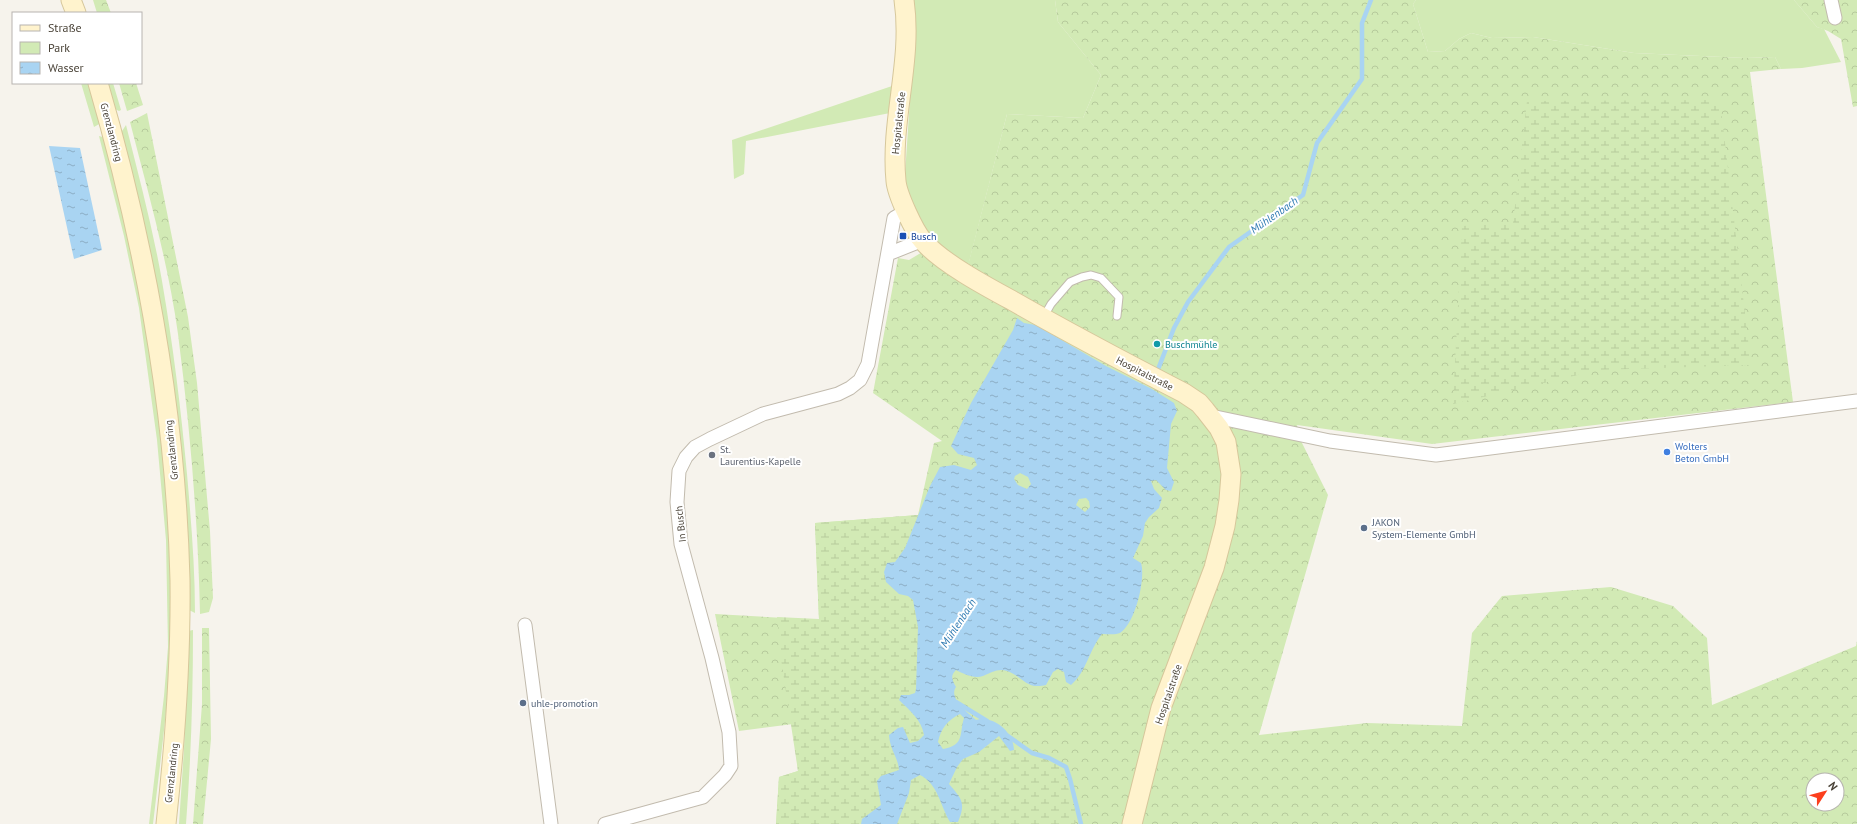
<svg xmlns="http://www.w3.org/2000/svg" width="1857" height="824" font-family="'PT Sans',sans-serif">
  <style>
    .green { fill: #d2eab5 }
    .forest { fill: url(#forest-crowns); fill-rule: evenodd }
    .wetland { fill: url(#wetland-marsh) }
    .water { fill: url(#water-ripples); fill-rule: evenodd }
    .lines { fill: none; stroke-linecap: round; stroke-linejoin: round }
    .stream { stroke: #a9d4f2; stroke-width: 4.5 }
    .lane-casing { stroke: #c2bbae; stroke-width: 9 }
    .street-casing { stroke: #c2bbae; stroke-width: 15 }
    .secondary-casing { stroke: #d6c79b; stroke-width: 21 }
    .lane { stroke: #fff; stroke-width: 7 }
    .street { stroke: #fff; stroke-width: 13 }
    .secondary { stroke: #fff3cd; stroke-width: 19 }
    .transit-dot { fill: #1a4fb4; stroke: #fff; stroke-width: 1.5 }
    .culture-dot { fill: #0f9aa8; stroke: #fff; stroke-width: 1.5 }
    .shop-dot { fill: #3f7fe0; stroke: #fff; stroke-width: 1.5 }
    .worship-dot { fill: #6b7280; stroke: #fff; stroke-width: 1.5 }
    .service-dot { fill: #5c6f8a; stroke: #fff; stroke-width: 1.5 }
    .labels { text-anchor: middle; stroke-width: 4; stroke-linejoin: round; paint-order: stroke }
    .street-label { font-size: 10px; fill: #4b4439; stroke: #fff }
    .transit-label { font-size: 10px; fill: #164399; stroke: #fff; text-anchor: start }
    .culture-label { font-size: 10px; fill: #0d838f; stroke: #fff; text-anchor: start }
    .shop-label { font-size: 10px; fill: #366cbe; stroke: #fff; text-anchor: start }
    .worship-label { font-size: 10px; fill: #5b616d; stroke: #fff; text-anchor: start }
    .service-label { font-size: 10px; fill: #4e5e75; stroke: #fff; text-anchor: start }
    .water-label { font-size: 11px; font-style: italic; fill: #2e7ab2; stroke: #fff }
  </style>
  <defs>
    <pattern id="forest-crowns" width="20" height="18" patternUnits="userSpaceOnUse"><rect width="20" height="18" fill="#d2eab5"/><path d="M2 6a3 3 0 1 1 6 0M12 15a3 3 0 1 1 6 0" fill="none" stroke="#b6ca9c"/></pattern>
    <pattern id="wetland-marsh" width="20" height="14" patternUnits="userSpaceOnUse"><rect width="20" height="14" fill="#d2eab5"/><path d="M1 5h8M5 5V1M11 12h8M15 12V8" fill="none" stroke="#b6ca9c"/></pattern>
    <pattern id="water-ripples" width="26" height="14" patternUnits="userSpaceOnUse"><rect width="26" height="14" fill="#a9d4f2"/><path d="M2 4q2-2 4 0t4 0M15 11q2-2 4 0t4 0" fill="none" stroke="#8caec5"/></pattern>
  </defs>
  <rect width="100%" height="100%" fill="#f6f3ec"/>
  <path class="green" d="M909 0H1055L1058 22 1101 75 1083 118 1007 114 967 270 938 247 917 216 908 198 905 174 913 54Z
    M1416 0H1794L1817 27 1824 29 1841 62 1802 68 1781 69 1775 57 1745 58 1634 53 1533 37 1492 38 1471 33 1459 39 1445 51 1428 52 1413 4Z
    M81 83H88L101 123 94 127Z
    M108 83H113L121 110 119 111 115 109Z
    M895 85 890 113 746 141 744 174 734 179 732 140Z
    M126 125C139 177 153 229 162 281 173 345 181 409 187 474 191 520 195 566 195 613L189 610 120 134Z
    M99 136 106 138C140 277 167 417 171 561 171 579 173 598 172 616 171 686 161 755 153 824H149L164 696 168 647 166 540 157 440 139 308 124 236Z
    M193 630C193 695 191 759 186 824H179L184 749 188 631Z"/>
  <path class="forest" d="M93 0H106L111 13H97Z
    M1055 0H1416L1413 4 1428 52 1445 51 1459 39 1471 33 1492 38 1533 37 1634 53 1745 58 1775 57 1781 69 1750 72 1793 402 1432 444 1297 425 1301 441 1328 495 1259 735 1367 723 1462 726 1472 633 1502 596 1611 587 1673 606 1707 638 1712 705 1856 646 1857 641V824H776L779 777 798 771 793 724 739 731 715 614 819 620 815 523 918 515 934 443 942 441 873 393 898 258 909 260 924 251 967 269 1007 114 1083 118 1101 75 1058 22ZM1813 780H1837V804H1813Z
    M1794 0H1857V106L1853 107 1841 39 1828 31 1817 27Z
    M119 83H136L143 105 127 111Z
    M147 113 188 317 197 383 210 531 213 598 209 612 200 614C198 521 190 427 178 334 168 262 148 192 130 122Z
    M202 628H209L211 739 203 824H193L202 704Z"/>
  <path class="wetland" d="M1720 100 1751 365 1599 370 1453 404 1462 226 1513 223 1527 101Z
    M918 515 905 548 895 562 887 563 899 594 908 595 913 600 918 627 916 689 915 692 909 695 903 704C913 713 921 721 924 735L918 741 910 743 905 734 890 746 899 763V770L881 776 877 781 881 805 862 819 861 824H776L779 777 798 771 781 659 777 617 819 619 815 523Z
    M999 736 1005 745 1014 750V745L1033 757 1061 764 1076 814 1075 824H897L909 793 911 779 920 775C930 780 934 786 939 796L956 793 949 784 957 767 963 759 979 752Z"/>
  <path class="water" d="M49 146 80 148 102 250 74 259Z
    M1017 318 1024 323 1036 325 1106 366 1152 389 1174 403 1177 411 1171 424 1167 468 1174 482 1171 491 1166 490 1156 480 1151 481 1154 489 1162 498 1159 508 1149 517 1145 523 1143 536 1133 558 1141 563C1146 579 1135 624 1120 633 1116 635 1107 634 1102 634 1089 650 1087 671 1071 685L1066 682 1064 672 1058 669 1053 672 1046 685C1026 690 1024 677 1007 671 998 668 991 673 983 676 974 679 964 674 956 670 950 676 952 680 956 687 948 698 968 713 976 720 993 715 1014 732 1014 750L1010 751 999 736 979 752 963 759 957 767 949 784C962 799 966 803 958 822H950C940 805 938 784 920 775L911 780 909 793 897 824H861L862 819 881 805 877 781 881 776 899 770C898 757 890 750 889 735L898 728 903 727 910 743 918 741 924 735C921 719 910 711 899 700L901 695H909L915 693 916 689 918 627 913 600 908 596 899 594 886 582 884 572 887 563 895 562 905 548 930 486 940 467 954 465 971 470 977 465 974 458 958 454 951 446 971 403 1013 330ZM1020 473 1028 477 1031 484 1027 489 1018 485 1014 479 1015 476ZM1086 498 1089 501 1090 507 1085 512 1076 505 1079 499ZM960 714 964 718C959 734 965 745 943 749L938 742C941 728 948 720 960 714Z"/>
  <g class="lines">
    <path class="stream" d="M1157 372 1174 328 1188 302 1229 247 1303 195 1317 143 1362 79V23L1371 0
      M956 702 987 721
      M1008 736 1032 753 1049 758 1066 767 1070 779 1081 824"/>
    <g class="lane-casing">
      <path id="lane" d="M1043 318 1051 304 1070 282 1082 277 1091 275 1101 278 1119 297 1117 316"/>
    </g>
    <g class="street-casing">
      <path id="street" d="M1831 0 1835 18
        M888 254 923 240
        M1211 416 1330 441 1436 455 1857 401
        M525 625 551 824
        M605 824 703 797 725 775 731 766 729 732 712 658 681 544 677 502 679 471 686 457 695 447 710 439 763 414 838 394 850 388 860 380 868 364 894 218 906 211"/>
    </g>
    <g class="secondary-casing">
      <path id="secondary" d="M71 0 76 13
        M904 0C913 61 890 120 896 181 897 194 914 231 923 241 942 263 987 287 1013 301 1069 333 1126 363 1184 393L1199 403 1205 410 1219 428 1226 442 1231 474 1229 500 1225 526 1214 568 1161 708 1132 824
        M98 83C145 244 176 412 180 580 181 662 175 743 166 824"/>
    </g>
    <use href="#lane" class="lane"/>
    <use href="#street" class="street"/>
    <use href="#secondary" class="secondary"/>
  </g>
  <rect class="transit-dot" x="899" y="232" width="8" height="8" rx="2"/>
  <circle class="culture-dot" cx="1157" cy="344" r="4"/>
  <circle class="shop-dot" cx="1667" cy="452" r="4"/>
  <circle class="worship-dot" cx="712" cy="455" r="4"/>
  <g class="service-dot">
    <circle cx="1364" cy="528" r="4"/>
    <circle cx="523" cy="703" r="4"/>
  </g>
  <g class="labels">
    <g class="street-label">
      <text transform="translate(898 123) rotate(-84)" y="4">Hospitalstraße</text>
      <text transform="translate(112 132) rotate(75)" y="4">Grenzlandring</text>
      <text transform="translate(1145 373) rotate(27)" y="4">Hospitalstraße</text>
      <text transform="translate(171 450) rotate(-96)" y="4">Grenzlandring</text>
      <text transform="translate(680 524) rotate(-96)" y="4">In Busch</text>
      <text transform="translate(1168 694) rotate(-71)" y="4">Hospitalstraße</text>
      <text transform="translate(171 773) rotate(-84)" y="4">Grenzlandring</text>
    </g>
    <g class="transit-label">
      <text x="911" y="240">Busch</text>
    </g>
    <g class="culture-label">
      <text x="1165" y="348">Buschmühle</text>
    </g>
    <g class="shop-label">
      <text x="1675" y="450">Wolters<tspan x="1675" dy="12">Beton GmbH</tspan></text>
    </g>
    <g class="worship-label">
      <text x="720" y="453">St.<tspan x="720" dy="12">Laurentius-Kapelle</tspan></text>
    </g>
    <g class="service-label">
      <text x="1372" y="526">JAKON<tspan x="1372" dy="12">System-Elemente GmbH</tspan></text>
      <text x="531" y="707">uhle-promotion</text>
    </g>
    <g class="water-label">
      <text transform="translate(1274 215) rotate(-35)" y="4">Mühlenbach</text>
      <text transform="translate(958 623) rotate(-57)" y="4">Mühlenbach</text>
    </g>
  </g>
  <rect x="12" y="12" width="130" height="72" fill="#ffffff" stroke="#b7b4b0"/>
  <rect x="20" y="25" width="20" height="6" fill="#fff3cd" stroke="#b7b4b0"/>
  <text x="48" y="32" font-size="12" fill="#4b4439">Straße</text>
  <rect x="20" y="42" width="20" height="12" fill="#d2eab5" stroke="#b7b4b0"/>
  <text x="48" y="52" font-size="12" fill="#4b4439">Park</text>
  <rect x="20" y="62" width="20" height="12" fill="url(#water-ripples)" stroke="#b7b4b0"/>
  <text x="48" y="72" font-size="12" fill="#4b4439">Wasser</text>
  <g transform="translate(1825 792) rotate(54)"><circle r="19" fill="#ffffff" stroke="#b7b4b0"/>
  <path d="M0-3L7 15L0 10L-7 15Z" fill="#fc3f1d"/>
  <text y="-6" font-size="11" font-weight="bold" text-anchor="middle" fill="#4b4439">N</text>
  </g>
</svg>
